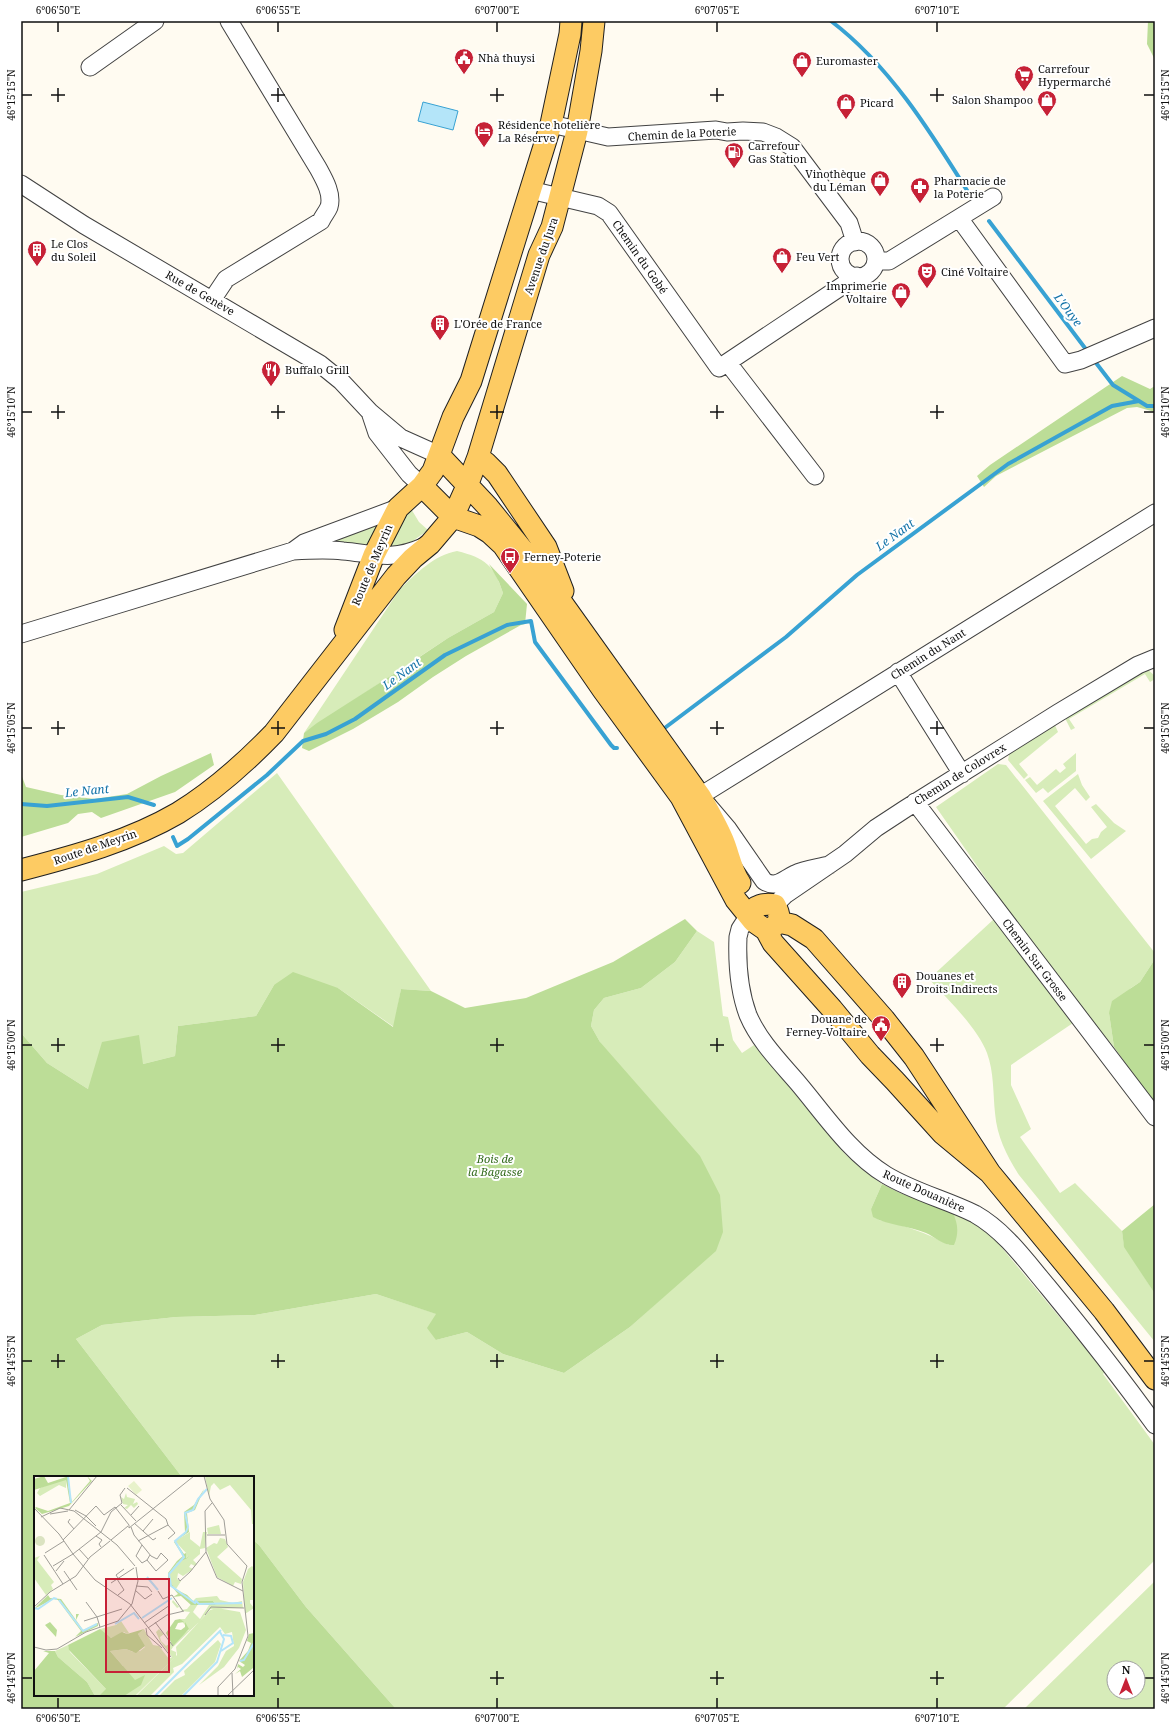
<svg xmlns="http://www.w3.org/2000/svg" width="1176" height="1730" font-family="'Noto Serif',serif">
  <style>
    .green { fill: #d7ecb9; fill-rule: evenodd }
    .forest { fill: #bcdd97 }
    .water { fill: #b4e5f9; stroke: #38a2d3 }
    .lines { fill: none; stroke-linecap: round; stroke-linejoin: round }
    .stream { stroke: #38a2d3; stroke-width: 4 }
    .minor-casing { stroke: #424242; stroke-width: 19 }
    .major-casing { stroke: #202020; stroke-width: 23 }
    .minor { stroke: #fff; stroke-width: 17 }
    .major { stroke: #fdcb63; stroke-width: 21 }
    .ticks { fill: none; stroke: #0f0f0f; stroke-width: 1.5 }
    .labels { text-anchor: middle; stroke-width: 4; stroke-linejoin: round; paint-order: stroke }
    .poi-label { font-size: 11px; fill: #0f0f0f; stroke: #fff; text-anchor: start }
    .street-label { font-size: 11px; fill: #0f0f0f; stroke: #fff }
    .park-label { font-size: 11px; font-style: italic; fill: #336b1c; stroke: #fff }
    .water-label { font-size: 12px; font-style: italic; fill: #1272a7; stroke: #fff }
    .inset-river { fill: none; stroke: #b4e5f9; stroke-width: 2 }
    .inset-road { fill: none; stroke: #9f9d97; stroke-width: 1 }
    .view { fill: #c62136; fill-opacity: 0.15; stroke: #c62136; stroke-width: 2 }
    .inset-edge { fill: none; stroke: #0f0f0f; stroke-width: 2 }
    .neatline { fill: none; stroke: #0f0f0f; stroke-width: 1.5 }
    .ticks-label { font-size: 10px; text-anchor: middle; fill: #0f0f0f }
  </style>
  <rect width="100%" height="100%" fill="#fffbf1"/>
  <path class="green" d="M410 507 419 522 428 530 406 546 384 550Z
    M383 518 371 550 323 546Z
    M457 551C485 558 494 565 503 593L494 612 448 638 304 733 400 589C416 574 434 555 457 551Z
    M1147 669 1155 676V679L1150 682 1145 674 1069 719 1075 728 1071 730 1065 718Z
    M1054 723 1058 732 1019 764 1028 775 1024 779 1008 760 1009 755 1008 753Z
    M1076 753V771L1048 793 1043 788 1036 793 1025 780 1030 777 1037 785 1056 769 1060 773 1066 768 1063 764Z
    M998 764 1006 765 1155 953V959L1140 982 1131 988 1109 1013 1114 1047C1048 972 993 888 936 807Z
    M277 773 431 991 401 989 394 1027 338 988 274 985 256 1016 178 1026 175 1056 143 1064 88 1089 47 1063 21 1033V892L97 874 164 846 176 854 183 853Z
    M1078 774 1082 785 1090 797 1086 801 1075 788 1055 806 1086 844 1092 839 1098 838 1101 832 1107 827 1091 807 1096 804 1114 823 1126 831 1091 859 1043 801Z
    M994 919 1076 1021 1011 1065V1085L1031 1129 1020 1137 1060 1193 1075 1183 1122 1231 1124 1245 1155 1294V1342L1019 1175C1007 1156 997 1137 995 1113 993 1093 994 1072 987 1053 977 1027 948 1000 929 979Z
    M697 931 714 942 723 1016 728 1017 733 1040 742 1053 754 1045 845 1154 863 1170 882 1184 871 1209 879 1220C906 1226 925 1232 949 1245L953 1213 974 1223 993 1237 1105 1372 1103 1374 1155 1445V1560L1003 1709H396L306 1607 259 1545 253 1540V1477H182L76 1339 102 1325 176 1317 255 1315 376 1294 437 1314 436 1340 467 1332 503 1354 564 1373 630 1327 671 1290 600 1042 591 1026 594 1010 604 998 641 988 675 962Z
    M1155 1581V1709H1024ZM1114 1668H1138V1692H1114Z"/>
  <path class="forest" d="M1148 21H1155V60L1147 44Z
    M1122 376 1150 389 1155 386V412L1137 407 1127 408 996 476 984 487 977 476 990 465Z
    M489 564 527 604 525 624 521 625 466 656 433 677 398 702 353 729 309 751 302 748 304 733 317 723 406 666 448 638 494 612 503 593 499 582Z
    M211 753 214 765 175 792 101 818 92 812 78 814 68 823 21 837V774L26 787 61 795 95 799 127 794 161 776Z
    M685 919 697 931 675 962 641 988 604 998 594 1010 591 1026 600 1042 700 1156 720 1195 723 1232 716 1251 630 1327 564 1373 503 1354 467 1332 436 1340 427 1328 436 1314 376 1294 255 1315 176 1317 102 1325 76 1339 182 1477H35V1695H253V1540L259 1545 306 1607 396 1709H21V1033L47 1063 88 1089 102 1042 139 1035 143 1064 175 1056 178 1026 256 1016 274 985 293 972 338 988 393 1027 401 989 431 991 465 1008 526 998 613 962Z
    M1155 959V1105L1114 1047 1109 1013 1112 1001 1140 982Z
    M882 1184 900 1193 953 1213C958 1224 959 1233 954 1245 944 1246 935 1237 926 1233 910 1226 887 1225 873 1217L871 1209Z
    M1155 1204V1294L1124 1247 1122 1231Z"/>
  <path class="water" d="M423 102 458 111 453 130 418 121Z"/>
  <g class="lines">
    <path class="stream" d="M831 21C889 65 930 131 968 192
      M989 221 1088 352
      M1093 359 1113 385 1139 401
      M666 727 786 637 857 575 1008 464 1112 406 1139 401 1147 406H1155
      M21 804 47 806 128 797 154 805
      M173 837 177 846 188 839 267 775 303 741 326 734 355 719 445 655 507 625 531 621 535 642 611 745 614 748H617"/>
    <g class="minor-casing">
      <path id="minor" d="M90 67 155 21
        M551 124 608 137 716 130 727 132 743 131 763 132 776 137 792 147 849 223 855 242
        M21 184 84 225 320 364 341 381 370 412 401 438 439 455
        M530 190 598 206 609 213 719 368 857 276
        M959 218 1065 364 1081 360 1155 328
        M840 259a18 18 0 1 1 36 0a18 18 0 1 1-36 0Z
        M876 261H889L993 197
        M212 300 226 279 321 221C323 216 327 212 329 207 333 194 324 179 318 168L229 21
        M728 363 815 476
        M370 412 377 433 409 474 422 486
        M398 508 304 543 293 551C310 550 327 549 343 551 375 554 392 561 423 547
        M21 634 293 551
        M898 672 962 774
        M915 802 1155 1117
        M829 865C818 868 805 869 795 874 784 879 776 889 764 881L728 829 700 796 1155 513
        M775 905 785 895 845 854 876 828 905 809 1058 713 1138 665 1155 658
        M749 915 740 929 738 937C737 962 739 991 748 1015 759 1041 780 1062 798 1083 825 1115 850 1153 886 1175 914 1192 947 1200 975 1214 1005 1231 1026 1261 1048 1287 1085 1332 1121 1378 1155 1425"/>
    </g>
    <g class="major-casing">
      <path id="major" d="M439 455 488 507 535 565 700 796C708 810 716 824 723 840 729 854 731 870 740 883
        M478 457 486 463 497 474 546 547 563 591
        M422 486 453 517 479 526 490 533 503 545 603 690 681 797 736 900 753 921 766 930 773 943 832 1009 870 1055 895 1081 943 1134 990 1173
        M345 630 374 555 398 508 422 486 433 471 453 417 471 381 551 124 570 34 571 21
        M21 870C75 856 130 841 178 813 214 791 245 763 274 733L396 576 413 558 430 544 453 517 467 486 478 457 539 255 552 227 577 131 591 51 594 21
        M749 915C754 905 765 903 775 905 781 916 781 924 769 929
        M779 922 792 925 814 939 884 1019 914 1057 990 1173 1104 1311 1155 1379"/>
    </g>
    <use href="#minor" class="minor"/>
    <use href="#major" class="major"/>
  </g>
  <path class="ticks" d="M58 22V32M278 22V32M497 22V32M717 22V32M937 22V32M58 88V102M278 88V102M497 88V102M717 88V102M937 88V102M22 95H32M51 95H65M271 95H285M490 95H504M710 95H724M930 95H944M1144 95H1154M58 405V419M278 405V419M497 405V419M717 405V419M937 405V419M22 412H32M51 412H65M271 412H285M490 412H504M710 412H724M930 412H944M1144 412H1154M58 721V735M278 721V735M497 721V735M717 721V735M937 721V735M22 728H32M51 728H65M271 728H285M490 728H504M710 728H724M930 728H944M1144 728H1154M58 1038V1052M278 1038V1052M497 1038V1052M717 1038V1052M937 1038V1052M22 1045H32M51 1045H65M271 1045H285M490 1045H504M710 1045H724M930 1045H944M1144 1045H1154M58 1354V1368M278 1354V1368M497 1354V1368M717 1354V1368M937 1354V1368M22 1361H32M51 1361H65M271 1361H285M490 1361H504M710 1361H724M930 1361H944M1144 1361H1154M278 1671V1685M497 1671V1685M717 1671V1685M937 1671V1685M22 1678H32M271 1678H285M490 1678H504M710 1678H724M930 1678H944M1144 1678H1154M58 1698V1708M278 1698V1708M497 1698V1708M717 1698V1708M937 1698V1708"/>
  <defs>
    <g id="civic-pin" transform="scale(1)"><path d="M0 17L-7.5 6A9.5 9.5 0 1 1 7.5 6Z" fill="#c62136" stroke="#fff"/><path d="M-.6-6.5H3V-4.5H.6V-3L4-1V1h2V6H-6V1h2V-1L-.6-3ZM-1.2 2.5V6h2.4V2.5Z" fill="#fff"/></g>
    <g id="shop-pin" transform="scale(1)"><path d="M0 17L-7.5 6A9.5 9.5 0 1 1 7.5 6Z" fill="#c62136" stroke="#fff"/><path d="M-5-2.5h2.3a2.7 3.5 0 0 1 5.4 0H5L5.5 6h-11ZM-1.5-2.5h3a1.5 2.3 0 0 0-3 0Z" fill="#fff"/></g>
    <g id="supermarket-pin" transform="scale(1)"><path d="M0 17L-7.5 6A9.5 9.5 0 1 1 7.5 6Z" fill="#c62136" stroke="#fff"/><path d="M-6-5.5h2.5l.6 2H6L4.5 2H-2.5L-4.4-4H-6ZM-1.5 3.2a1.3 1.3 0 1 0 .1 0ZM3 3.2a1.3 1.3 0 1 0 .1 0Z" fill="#fff"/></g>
    <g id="hotel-pin" transform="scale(1)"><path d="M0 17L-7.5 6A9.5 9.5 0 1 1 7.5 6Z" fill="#c62136" stroke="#fff"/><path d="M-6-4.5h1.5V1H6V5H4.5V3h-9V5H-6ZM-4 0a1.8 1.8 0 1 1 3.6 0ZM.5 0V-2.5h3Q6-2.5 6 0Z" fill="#fff"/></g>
    <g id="fuel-pin" transform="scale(1)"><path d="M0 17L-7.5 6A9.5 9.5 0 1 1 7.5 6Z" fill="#c62136" stroke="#fff"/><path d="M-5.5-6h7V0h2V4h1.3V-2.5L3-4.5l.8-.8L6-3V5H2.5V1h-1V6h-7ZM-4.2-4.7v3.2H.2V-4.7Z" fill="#fff"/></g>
    <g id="pharmacy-pin" transform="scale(1)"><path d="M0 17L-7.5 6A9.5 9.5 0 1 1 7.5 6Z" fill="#c62136" stroke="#fff"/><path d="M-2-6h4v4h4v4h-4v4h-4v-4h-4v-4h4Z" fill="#fff"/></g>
    <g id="building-pin" transform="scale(1)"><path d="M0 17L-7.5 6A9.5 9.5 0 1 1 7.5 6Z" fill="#c62136" stroke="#fff"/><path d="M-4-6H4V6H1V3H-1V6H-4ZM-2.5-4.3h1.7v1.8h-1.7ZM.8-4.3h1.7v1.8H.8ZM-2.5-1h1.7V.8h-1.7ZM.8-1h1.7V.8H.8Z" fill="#fff"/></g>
    <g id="theatre-pin" transform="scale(1)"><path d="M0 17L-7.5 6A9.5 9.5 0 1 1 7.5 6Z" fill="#c62136" stroke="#fff"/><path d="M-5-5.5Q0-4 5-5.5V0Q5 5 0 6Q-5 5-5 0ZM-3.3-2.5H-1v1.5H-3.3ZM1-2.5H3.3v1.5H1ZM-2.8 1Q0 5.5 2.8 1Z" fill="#fff"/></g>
    <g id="restaurant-pin" transform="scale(1)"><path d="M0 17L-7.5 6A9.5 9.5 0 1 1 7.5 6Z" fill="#c62136" stroke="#fff"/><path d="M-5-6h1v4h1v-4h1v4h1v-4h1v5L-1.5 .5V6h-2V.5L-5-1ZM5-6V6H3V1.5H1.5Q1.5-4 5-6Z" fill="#fff"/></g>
    <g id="bus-pin" transform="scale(1)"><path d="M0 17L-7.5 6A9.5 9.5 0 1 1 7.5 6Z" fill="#c62136" stroke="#fff"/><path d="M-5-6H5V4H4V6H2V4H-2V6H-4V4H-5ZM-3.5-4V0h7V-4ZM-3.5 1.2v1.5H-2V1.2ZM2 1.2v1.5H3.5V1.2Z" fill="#fff"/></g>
  </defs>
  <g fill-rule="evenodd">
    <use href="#civic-pin" x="464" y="58"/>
    <use href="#shop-pin" x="802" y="61"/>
    <use href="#supermarket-pin" x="1024" y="75"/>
    <use href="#shop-pin" x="1047" y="100"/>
    <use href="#shop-pin" x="846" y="103"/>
    <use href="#hotel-pin" x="484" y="131"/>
    <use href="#fuel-pin" x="734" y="152"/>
    <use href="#shop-pin" x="880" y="180"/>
    <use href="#pharmacy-pin" x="920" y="187"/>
    <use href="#building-pin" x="37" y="250"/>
    <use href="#shop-pin" x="782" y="257"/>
    <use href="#theatre-pin" x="927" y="272"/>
    <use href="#shop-pin" x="901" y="292"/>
    <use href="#building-pin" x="440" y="324"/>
    <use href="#restaurant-pin" x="271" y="370"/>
    <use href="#bus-pin" x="510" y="557"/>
    <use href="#building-pin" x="902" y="982"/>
    <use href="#civic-pin" x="881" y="1025"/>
  </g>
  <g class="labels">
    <g class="poi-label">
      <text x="478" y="62">Nhà thuysi</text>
      <text x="816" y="65">Euromaster</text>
      <text x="1038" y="73">Carrefour<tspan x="1038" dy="13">Hypermarché</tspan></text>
      <text x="1033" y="104" text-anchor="end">Salon Shampoo</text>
      <text x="860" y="107">Picard</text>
      <text x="498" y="129">Résidence hotelière<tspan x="498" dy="13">La Réserve</tspan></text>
      <text x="748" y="150">Carrefour<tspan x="748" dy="13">Gas Station</tspan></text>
      <text x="866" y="178" text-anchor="end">Vinothèque<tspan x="866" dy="13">du Léman</tspan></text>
      <text x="934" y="185">Pharmacie de<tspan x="934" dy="13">la Poterie</tspan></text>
      <text x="51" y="248">Le Clos<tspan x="51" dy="13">du Soleil</tspan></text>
      <text x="796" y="261">Feu Vert</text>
      <text x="941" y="276">Ciné Voltaire</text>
      <text x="887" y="290" text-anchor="end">Imprimerie<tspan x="887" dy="13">Voltaire</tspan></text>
      <text x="454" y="328">L'Orée de France</text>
      <text x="285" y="374">Buffalo Grill</text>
      <text x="524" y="561">Ferney-Poterie</text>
      <text x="916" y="980">Douanes et<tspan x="916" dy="13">Droits Indirects</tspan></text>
      <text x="867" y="1023" text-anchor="end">Douane de<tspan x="867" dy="13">Ferney-Voltaire</tspan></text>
    </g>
    <g class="street-label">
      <text transform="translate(682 134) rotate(-3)" y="4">Chemin de la Poterie</text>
      <text transform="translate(541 256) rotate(-71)" y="4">Avenue du Jura</text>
      <text transform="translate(640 257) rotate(55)" y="4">Chemin du Gobé</text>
      <text transform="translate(200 293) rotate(30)" y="4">Rue de Genève</text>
      <text transform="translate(372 565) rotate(-67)" y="4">Route de Meyrin</text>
      <text transform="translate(928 654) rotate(-32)" y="4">Chemin du Nant</text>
      <text transform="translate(960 774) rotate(-32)" y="4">Chemin de Colovrex</text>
      <text transform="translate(95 847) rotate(-19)" y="4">Route de Meyrin</text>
      <text transform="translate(1035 960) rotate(53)" y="4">Chemin Sur Grosse</text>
      <text transform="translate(924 1191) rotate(24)" y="4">Route Douanière</text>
    </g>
    <g class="park-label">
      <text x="495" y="1163">Bois de<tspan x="495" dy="13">la Bagasse</tspan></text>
    </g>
    <g class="water-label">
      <text transform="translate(1068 310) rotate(53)" y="4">L'Ouye</text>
      <text transform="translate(895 535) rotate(-36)" y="4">Le Nant</text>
      <text transform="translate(402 674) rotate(-36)" y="4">Le Nant</text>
      <text transform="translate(87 791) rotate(-6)" y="4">Le Nant</text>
    </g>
  </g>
  <g transform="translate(34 1476)">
    <rect width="220" height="220" fill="#fffbf1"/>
    <path d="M171 0H220V48H218L217 34 196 9 186 14 180 7 177 10 175 20ZM28 3H32V12L25 9 6 20 3 17 6 12ZM92 17 93 21 101 23 99 28 103 26 104 28 100 32 97 29 93 33 90 32 94 29 89 28 87 21 90 23ZM185 49 187 58H174L173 52ZM156 56V63L166 71 169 56H173L171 72 166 73V78L159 84 163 88 161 90 157 88 155 91 159 93 155 96 149 100 144 97 143 103 147 105 142 113 153 119 159 125 162 122 183 120 186 124 199 127 208 125 209 132 176 133 165 146 139 171 137 174 142 176V180L101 220H77L89 190 76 175 92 173 99 176 106 175 111 171 104 158 110 153 119 169 125 170 135 183 138 181 126 165 122 156 125 153 130 158 126 161 127 165 132 170 155 154 146 143H151L156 136 148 135 145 131 143 132 138 126 139 124 148 134 153 133 158 127 164 128 159 136 166 143 175 129H182L179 125H159L142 114 135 104V98L143 87 152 83 154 79 152 82V77L141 65ZM186 62 191 63 194 71 183 81 208 103 207 108 201 106 199 110 183 101 172 72 180 67 183 68ZM6 80 3 84 20 106 17 109 19 113 12 119 0 102V82ZM218 90 220 92V124H216V127L220 132 211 138 209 106 214 93ZM183 132 206 136 212 154 205 172 190 191 165 209 184 190 192 175 200 170 198 156 191 158 186 151 148 188 139 192 140 196 116 220H102L143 179 142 171 176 134ZM87 145 95 157 93 158 90 156 77 162 67 156 66 153 82 149ZM184 164 187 168 181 186 147 220H125L141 204 151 199 150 195ZM34 169 36 176 73 214V220H61L53 206 24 181 21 175Z" fill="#d7ecb9"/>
    <path d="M10 0 14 7 35 0 34 9 38 26 56 5 53 0 58 5 35 30 8 38 1 32 2 31 14 35 36 27 32 4 0 14V3ZM170 13 161 34 153 37 155 56 141 65 150 78 152 77V82L155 80 152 83 143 87 135 98V104L142 114 153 119 159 125H179L182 129H157L147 120 139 121 144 118 134 106V97L143 85 149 80 140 66 151 56 150 36 160 29ZM14 119 16 122 27 123 42 144V138H45L42 144 49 154 64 147V150L41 161 47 155 24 124 19 123 0 133ZM146 143 150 146 144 147 141 153 147 154 151 151V146L155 153 139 170 132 157 141 144ZM16 146 23 154 22 161 11 149ZM66 153 77 162 88 156 93 158 110 153 104 158 111 170 102 177 92 173 76 175 101 204 111 199 107 209 90 220H65L72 213 35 174 34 169ZM220 157 219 192 208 201 206 195 201 198 207 193 204 191 203 193 204 188 209 191 211 189 205 185 214 175 217 167 213 165 215 158ZM9 175H21L24 181 53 206 61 220H0V195L15 177Z" fill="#bcdd97"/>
    <path d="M1 65a5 5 0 1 1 10 0a5 5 0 1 1-10 0Z" fill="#dbe3c1"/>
    <path d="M100 5 108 14 102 19 94 10Z" fill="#e8f2cb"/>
    <path class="inset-river" d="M34 0 37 27M152 56 141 65 150 81 135 98 137 110 161 127 162 125 165 128 208 127M152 56 154 51 151 37 159 34 164 23 173 13M113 101 124 114M25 124 49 155 63 148M0 132 4 133 20 122 23 123M108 142 138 122M81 148 100 137 105 143M187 175 199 167 197 160 189 159M206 185 210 184 220 167M121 220 187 154M149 220 183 186 190 163 186 156"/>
    <path class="inset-road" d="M170 0 176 23 190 44 193 68 213 90 208 106 214 160 201 193 184 211V220M93 12 132 43 134 49 141 57 134 63M178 27 171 35 172 76 183 102 209 115M87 29 102 45M0 32 25 58 39 78 67 56M35 34 63 0M41 34 52 40 62 50M16 38 34 35M97 39 105 30M7 41 26 32 40 35 83 69 101 90M36 43 34 46 40 53M100 47 119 64 122 62M95 49V52L160 0M97 51 100 59 117 80 123 83 127 77 134 84 122 95 113 84 116 79M109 55 119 43M67 56 77 36 88 27 86 19 91 12M173 59H191M62 60 68 64 65 68 67 71M29 64 62 30 70 39 81 31 95 49M77 64 94 50M104 65 134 49M108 69 102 80 108 87 113 84M45 73 54 83M11 77 30 65M39 78 61 104 96 128M10 79 29 108M19 90 39 78M22 95 30 85M30 95 43 114M84 102 82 99 90 93M144 102 146 105 156 96 172 76M83 103 90 114 84 119M77 107 100 92M102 110 114 111 118 116M101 114 111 123 118 118M124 115 129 123 138 119 149 135M52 126 63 141 66 151M96 128 137 181M0 131 16 116 42 100 56 81 76 65M171 139 177 131 210 132M50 145 88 133M121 146 139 170M110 147 136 129M112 152 113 159 128 172M114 152 133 139 150 135M0 171 12 174 23 173 52 156 84 145 98 128 104 105 102 91M198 197 199 220M193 220 220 194"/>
    <path class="view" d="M72 103H135V196H72Z"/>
    <rect width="220" height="220" class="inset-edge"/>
  </g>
  <rect width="1176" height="1730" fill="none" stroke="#ffffff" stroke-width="44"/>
  <g transform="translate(1126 1680)"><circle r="19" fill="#ffffff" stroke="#9f9f9f"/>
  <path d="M0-3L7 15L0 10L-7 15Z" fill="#c62136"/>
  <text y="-6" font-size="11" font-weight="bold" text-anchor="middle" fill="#0f0f0f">N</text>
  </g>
  <rect x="22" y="22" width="1132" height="1686" class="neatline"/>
  <g class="ticks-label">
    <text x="58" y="14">6°06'50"E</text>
    <text x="278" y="14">6°06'55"E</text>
    <text x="497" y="14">6°07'00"E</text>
    <text x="717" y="14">6°07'05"E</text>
    <text x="937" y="14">6°07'10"E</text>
    <text transform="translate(11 95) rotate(-90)" y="4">46°15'15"N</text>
    <text transform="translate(1165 95) rotate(-90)" y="4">46°15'15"N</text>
    <text transform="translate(11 412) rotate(-90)" y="4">46°15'10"N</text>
    <text transform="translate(1165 412) rotate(-90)" y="4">46°15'10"N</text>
    <text transform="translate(11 728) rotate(-90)" y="4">46°15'05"N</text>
    <text transform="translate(1165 728) rotate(-90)" y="4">46°15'05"N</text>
    <text transform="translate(11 1045) rotate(-90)" y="4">46°15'00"N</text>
    <text transform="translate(1165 1045) rotate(-90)" y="4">46°15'00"N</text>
    <text transform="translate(11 1361) rotate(-90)" y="4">46°14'55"N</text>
    <text transform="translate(1165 1361) rotate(-90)" y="4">46°14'55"N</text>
    <text transform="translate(11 1678) rotate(-90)" y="4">46°14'50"N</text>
    <text transform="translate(1165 1678) rotate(-90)" y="4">46°14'50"N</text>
    <text x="58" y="1722">6°06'50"E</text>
    <text x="278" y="1722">6°06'55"E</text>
    <text x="497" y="1722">6°07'00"E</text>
    <text x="717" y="1722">6°07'05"E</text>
    <text x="937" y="1722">6°07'10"E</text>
  </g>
</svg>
